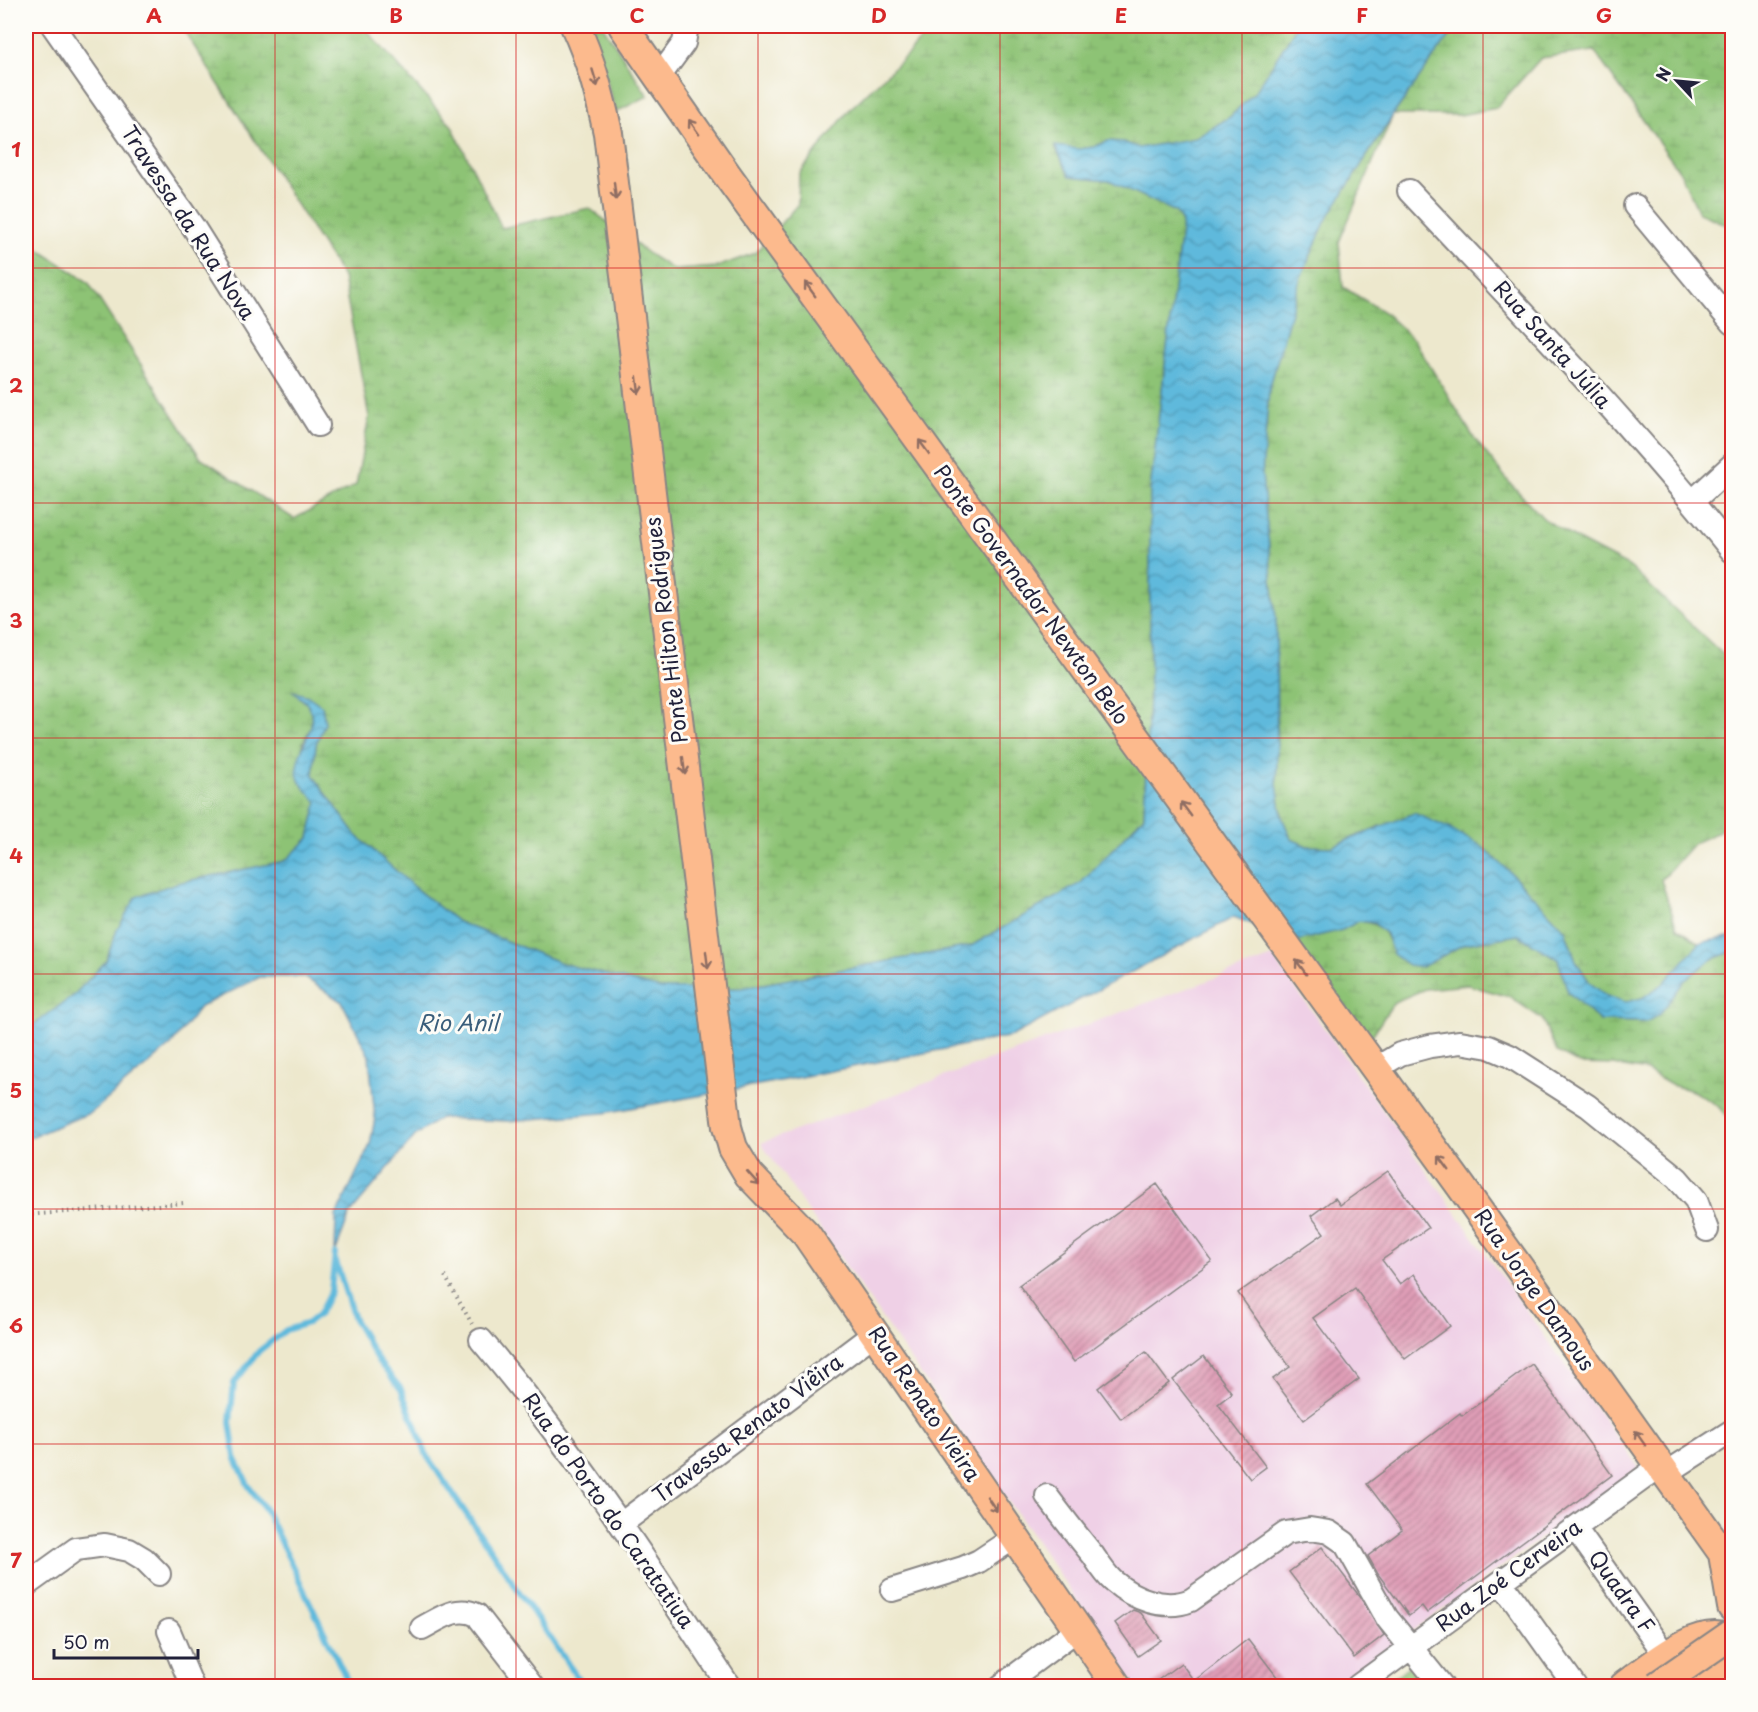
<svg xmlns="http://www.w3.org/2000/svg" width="1758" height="1712" font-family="'Playpen Sans',sans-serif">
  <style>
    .built { fill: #efd0e6 }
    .green { fill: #8dc375; stroke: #587258; stroke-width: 1.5 }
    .wetland { fill: url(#wetland-marsh); stroke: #587258; stroke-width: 1.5 }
    .water { fill: url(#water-waves); stroke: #406e8c; stroke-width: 1.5 }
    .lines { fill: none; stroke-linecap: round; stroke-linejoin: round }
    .stream { stroke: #5eb9dc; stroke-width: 6 }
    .building { fill: url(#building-hatch) }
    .minor-casing { stroke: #888584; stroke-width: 26 }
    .major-casing { stroke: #888584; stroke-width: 32 }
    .path { stroke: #888584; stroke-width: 4; stroke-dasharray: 1.5 4.5; stroke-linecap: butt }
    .minor { stroke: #fff; stroke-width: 22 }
    .major { stroke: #fcba8d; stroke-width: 28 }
    .major-bridge-casing { stroke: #888584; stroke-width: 32; stroke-linecap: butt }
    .major-bridge { stroke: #fcba8d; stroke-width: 28 }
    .oneway { stroke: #8f6e64 }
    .grid { fill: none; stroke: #d62828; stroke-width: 1.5; stroke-opacity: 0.55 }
    .labels { text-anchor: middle; stroke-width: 6; stroke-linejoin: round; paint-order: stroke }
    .street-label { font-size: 21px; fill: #22223b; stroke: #fdfcf7 }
    .water-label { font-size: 22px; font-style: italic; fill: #3a5e7b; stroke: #fdfcf7 }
    .neatline { fill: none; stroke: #d62828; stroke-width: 2 }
    .grid-label { font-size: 20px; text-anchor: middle; font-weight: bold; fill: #d62828 }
  </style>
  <defs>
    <pattern id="wetland-marsh" width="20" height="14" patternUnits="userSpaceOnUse" patternTransform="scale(1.5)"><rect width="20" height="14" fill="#8dc375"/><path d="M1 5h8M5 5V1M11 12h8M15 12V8" fill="none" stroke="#79a766"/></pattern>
    <pattern id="water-waves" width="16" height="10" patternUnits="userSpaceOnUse" patternTransform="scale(1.5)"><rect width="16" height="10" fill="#5eb9dc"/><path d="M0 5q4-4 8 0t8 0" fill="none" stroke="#4d96b4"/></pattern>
    <pattern id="building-hatch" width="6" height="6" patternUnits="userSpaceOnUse" patternTransform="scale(1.5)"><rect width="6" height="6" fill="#e09eb7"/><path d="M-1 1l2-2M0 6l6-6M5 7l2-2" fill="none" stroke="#b58096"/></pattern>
  </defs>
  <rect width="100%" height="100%" fill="#fdfcf7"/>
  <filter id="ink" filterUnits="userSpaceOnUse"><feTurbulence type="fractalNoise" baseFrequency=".0167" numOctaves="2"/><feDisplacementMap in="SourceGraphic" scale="12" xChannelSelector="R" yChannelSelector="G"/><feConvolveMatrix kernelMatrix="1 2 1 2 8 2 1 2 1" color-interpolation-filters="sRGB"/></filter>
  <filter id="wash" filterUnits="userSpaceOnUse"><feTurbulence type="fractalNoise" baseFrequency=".008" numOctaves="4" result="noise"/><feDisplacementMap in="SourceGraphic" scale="24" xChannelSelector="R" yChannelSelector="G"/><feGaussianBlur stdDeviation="1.35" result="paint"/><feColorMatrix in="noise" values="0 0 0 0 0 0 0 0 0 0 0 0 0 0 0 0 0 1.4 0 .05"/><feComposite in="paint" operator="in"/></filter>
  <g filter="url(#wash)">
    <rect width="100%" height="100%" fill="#ede8cd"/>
    <path class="built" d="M1273 957 1639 1468 1336 1686H1136L761 1143Z"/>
    <path class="green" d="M589 26H603L648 96 616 112Z
      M1414 1662 1431 1686H1383Z"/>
    <path class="wetland" d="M181 26H363L452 126 502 228 589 208 650 255 674 270 717 267 755 253 798 204 799 174 850 109 909 53 933 26H1297L1256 91 1230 117 1196 138 1139 148 1123 142 1108 141 1094 147 1079 149 1055 147 1070 176 1109 180 1176 212 1182 222 1150 491V675L1144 816 1081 883 971 946 741 988 661 989 564 964 458 922 415 888 355 834 313 775 316 744 325 723 322 706 294 692 309 705 312 717 311 727 303 742 299 781 317 802 309 838 285 861 177 883 117 930 106 961 73 996 29 1028 26 1029V241L88 282 200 457 294 519 356 485 369 417 343 277Z
      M1456 26H1732V227L1699 213 1680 172 1594 51 1541 58 1496 108 1460 115H1393L1339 242 1343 287 1384 312 1414 340 1474 438 1509 482 1544 519 1578 540 1630 567 1732 663V821L1716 833 1694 843 1661 880 1677 928 1700 943 1663 984 1642 998 1626 1002 1607 997 1590 983 1576 961 1565 930 1509 871 1480 845 1448 828 1380 826 1331 847 1307 846 1291 839 1282 817 1277 784 1276 619 1262 475 1269 390 1300 279 1326 220 1393 115Z
      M1359 921C1384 924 1385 932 1393 954L1422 967 1464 944 1518 935 1558 959 1568 992 1600 1021 1646 1022 1660 1014 1684 981 1712 959 1732 952V1123L1717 1105 1693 1091 1671 1085 1647 1071 1613 1065 1580 1064 1557 1052 1542 1019 1510 997 1468 985 1425 989 1394 1002 1366 1045 1296 941 1342 930Z"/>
    <path class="water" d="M1297 26H1456L1393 115 1326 220 1300 279 1269 390 1262 475 1276 619 1277 784 1282 817 1291 839 1307 846 1331 847 1414 813 1448 828 1480 845 1509 871 1565 930 1576 961 1590 983 1607 996 1626 1002 1642 998 1663 984 1700 943 1732 936V952L1712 959 1684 981 1660 1014 1646 1022 1600 1021 1568 992 1558 959 1518 935 1464 944 1422 967 1408 965 1393 954 1386 934 1374 923 1359 921 1342 930 1296 941 1234 917 1012 1036 769 1083 604 1113 508 1121 440 1118 415 1136 350 1214 335 1253 336 1216 370 1145 375 1118 369 1056 342 1002 304 977H260L200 1007 171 1045 92 1112 26 1139V1029L29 1028 73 996 106 961 117 930 136 897 177 883 285 861 309 838 317 802C311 795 302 787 299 780 289 754 321 731 309 707 306 701 298 696 292 691L308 696 322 706 325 723 316 744 313 775 355 834 415 888 458 922 564 964 661 989 741 988 971 946 1081 883 1144 816 1150 675V491L1182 222 1176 212 1109 180 1070 176 1055 146 1079 149 1094 147 1108 141 1123 142 1139 148 1196 138 1230 117 1256 91Z"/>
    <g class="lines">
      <path class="stream" d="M335 1253 331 1291 319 1314 308 1323 286 1330 259 1351 234 1383 230 1422 235 1457 248 1485 265 1509 350 1686
        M336 1262 354 1319 378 1361 401 1389 427 1456 583 1686"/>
    </g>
    <g id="blocks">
      <path class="building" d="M1388 1171 1428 1228 1382 1260 1400 1284 1414 1274 1450 1326 1405 1359 1355 1288 1313 1318 1359 1379 1304 1420 1273 1379 1290 1367 1238 1293 1324 1233 1311 1216 1335 1198 1340 1205Z
        M1157 1184 1212 1261 1074 1362 1019 1285Z
        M1146 1352 1169 1383 1121 1419 1098 1388Z
        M1204 1356 1232 1393 1218 1404 1266 1467 1250 1479 1173 1380Z
        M1532 1364 1612 1475 1427 1613 1422 1606 1409 1616 1378 1574 1368 1556 1402 1530 1367 1484 1460 1413 1462 1416Z
        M1322 1547 1360 1597 1384 1635 1354 1658 1289 1572Z
        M1133 1610 1141 1613 1161 1640 1138 1656 1115 1623Z
        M1248 1639 1284 1686H1150L1181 1663 1194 1681Z"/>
    </g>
  </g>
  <g filter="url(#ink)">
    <use href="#blocks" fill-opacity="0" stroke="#888584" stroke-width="1.5"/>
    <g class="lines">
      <g class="minor-casing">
        <path id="minor" d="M53 26 194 228 318 425
          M659 77 684 43 687 26
          M1409 191C1520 309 1632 425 1732 551
          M1635 206 1732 323
          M1693 501 1732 465
          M1375 1069 1400 1054 1430 1046 1460 1042 1489 1047 1510 1056 1588 1106 1677 1178 1696 1200 1707 1230
          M481 1340C573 1448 651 1568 729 1686
          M1665 1474 1732 1431
          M1047 1496C1062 1516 1077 1536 1093 1555 1099 1564 1105 1574 1113 1581 1134 1599 1165 1611 1191 1600L1286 1533 1310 1529 1329 1532 1345 1543 1387 1618 1442 1686
          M621 1524 875 1333
          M1575 1528 1666 1656
          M1501 1582 1575 1686
          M26 1585 76 1549 105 1545 129 1550 144 1559 159 1574
          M892 1590 963 1568 979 1561 1015 1537
          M422 1628C441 1618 457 1605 477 1615L532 1686
          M169 1631 192 1686
          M1001 1686 1078 1629
          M1358 1686 1660 1466"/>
      </g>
      <g class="major-casing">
        <path id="major" d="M575 26C591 60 600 96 608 133L727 1127 733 1148 749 1175 806 1234 1117 1686
          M623 26 727 175 1460 1185 1732 1566
          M1723 1554 1732 1607
          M1624 1686C1649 1668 1701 1621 1732 1641
          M1700 1686 1732 1663"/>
      </g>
      <path class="path" d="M26 1215 184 1203
        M445 1276 472 1324"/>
      <use href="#minor" class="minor"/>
      <use href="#major" class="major"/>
      <g class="major-bridge-casing">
        <path id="major-bridge" d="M1657 1686 1732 1634"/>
      </g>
      <use href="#major-bridge" class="major-bridge"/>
    </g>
    <defs><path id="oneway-shaft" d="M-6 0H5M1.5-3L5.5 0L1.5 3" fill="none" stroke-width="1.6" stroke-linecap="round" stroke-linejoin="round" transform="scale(1.5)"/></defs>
    <g class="oneway">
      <use href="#oneway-shaft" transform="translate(595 78) rotate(73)"/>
      <use href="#oneway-shaft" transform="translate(694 127) rotate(-125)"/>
      <use href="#oneway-shaft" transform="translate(615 191) rotate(83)"/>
      <use href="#oneway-shaft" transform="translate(810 289) rotate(-126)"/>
      <use href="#oneway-shaft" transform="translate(638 385) rotate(83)"/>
      <use href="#oneway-shaft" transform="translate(924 447) rotate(-126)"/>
      <use href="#oneway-shaft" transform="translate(684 766) rotate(83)"/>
      <use href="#oneway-shaft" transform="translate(1186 809) rotate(-126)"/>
      <use href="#oneway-shaft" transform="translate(707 960) rotate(83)"/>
      <use href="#oneway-shaft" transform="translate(1301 967) rotate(-126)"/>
      <use href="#oneway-shaft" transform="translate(1444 1163) rotate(-126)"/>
      <use href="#oneway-shaft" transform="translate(753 1178) rotate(48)"/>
      <use href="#oneway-shaft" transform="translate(1640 1438) rotate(-125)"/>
      <use href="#oneway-shaft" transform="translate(992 1504) rotate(56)"/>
    </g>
  </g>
  <path class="grid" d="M275 26V1686M516 26V1686M758 26V1686M1000 26V1686M1242 26V1686M1483 26V1686M26 268H1732M26 503H1732M26 738H1732M26 974H1732M26 1209H1732M26 1444H1732"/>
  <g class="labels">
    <g class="street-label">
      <text transform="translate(188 223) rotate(57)" y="7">Travessa da Rua Nova</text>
      <text transform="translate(1552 345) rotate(48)" y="7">Rua Santa Júlia</text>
      <text transform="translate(1031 595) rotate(54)" y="7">Ponte Governador Newton Belo</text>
      <text transform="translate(667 630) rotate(-97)" y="7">Ponte Hilton Rodrigues</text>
      <text transform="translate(1534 1290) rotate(55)" y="7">Rua Jorge Damous</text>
      <text transform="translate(924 1404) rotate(56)" y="7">Rua Renato Vieira</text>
      <text transform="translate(748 1429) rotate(-37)" y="7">Travessa Renato Viêira</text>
      <text transform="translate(608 1511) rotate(55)" y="7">Rua do Porto do Caratatiua</text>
      <text transform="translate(1509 1576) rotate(-36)" y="7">Rua Zoé Cerveira</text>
      <text transform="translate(1621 1592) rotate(54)" y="7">Quadra F</text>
    </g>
    <g class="water-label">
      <text x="458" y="1031">Rio Anil</text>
    </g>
  </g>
  <rect width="1758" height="1712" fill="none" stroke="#fdfcf7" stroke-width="66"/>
  <g transform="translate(1677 81) rotate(296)" stroke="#fdfcf7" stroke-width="4.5" paint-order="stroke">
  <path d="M0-4.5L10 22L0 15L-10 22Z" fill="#22223b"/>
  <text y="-9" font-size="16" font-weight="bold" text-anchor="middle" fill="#22223b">N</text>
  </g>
  <path d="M54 1649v9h144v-9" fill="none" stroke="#22223b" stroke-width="3"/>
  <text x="63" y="1649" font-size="18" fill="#22223b" stroke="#fdfcf7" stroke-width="4.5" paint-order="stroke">50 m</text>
  <rect x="33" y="33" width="1692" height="1646" class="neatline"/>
  <g class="grid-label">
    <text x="154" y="23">A</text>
    <text x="396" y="23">B</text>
    <text x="637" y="23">C</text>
    <text x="879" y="23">D</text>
    <text x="1121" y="23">E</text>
    <text x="1362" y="23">F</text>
    <text x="1604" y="23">G</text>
    <text x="16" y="157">1</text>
    <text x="16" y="393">2</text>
    <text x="16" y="628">3</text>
    <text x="16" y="863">4</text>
    <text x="16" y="1098">5</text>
    <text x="16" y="1333">6</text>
    <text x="16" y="1568">7</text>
  </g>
</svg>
